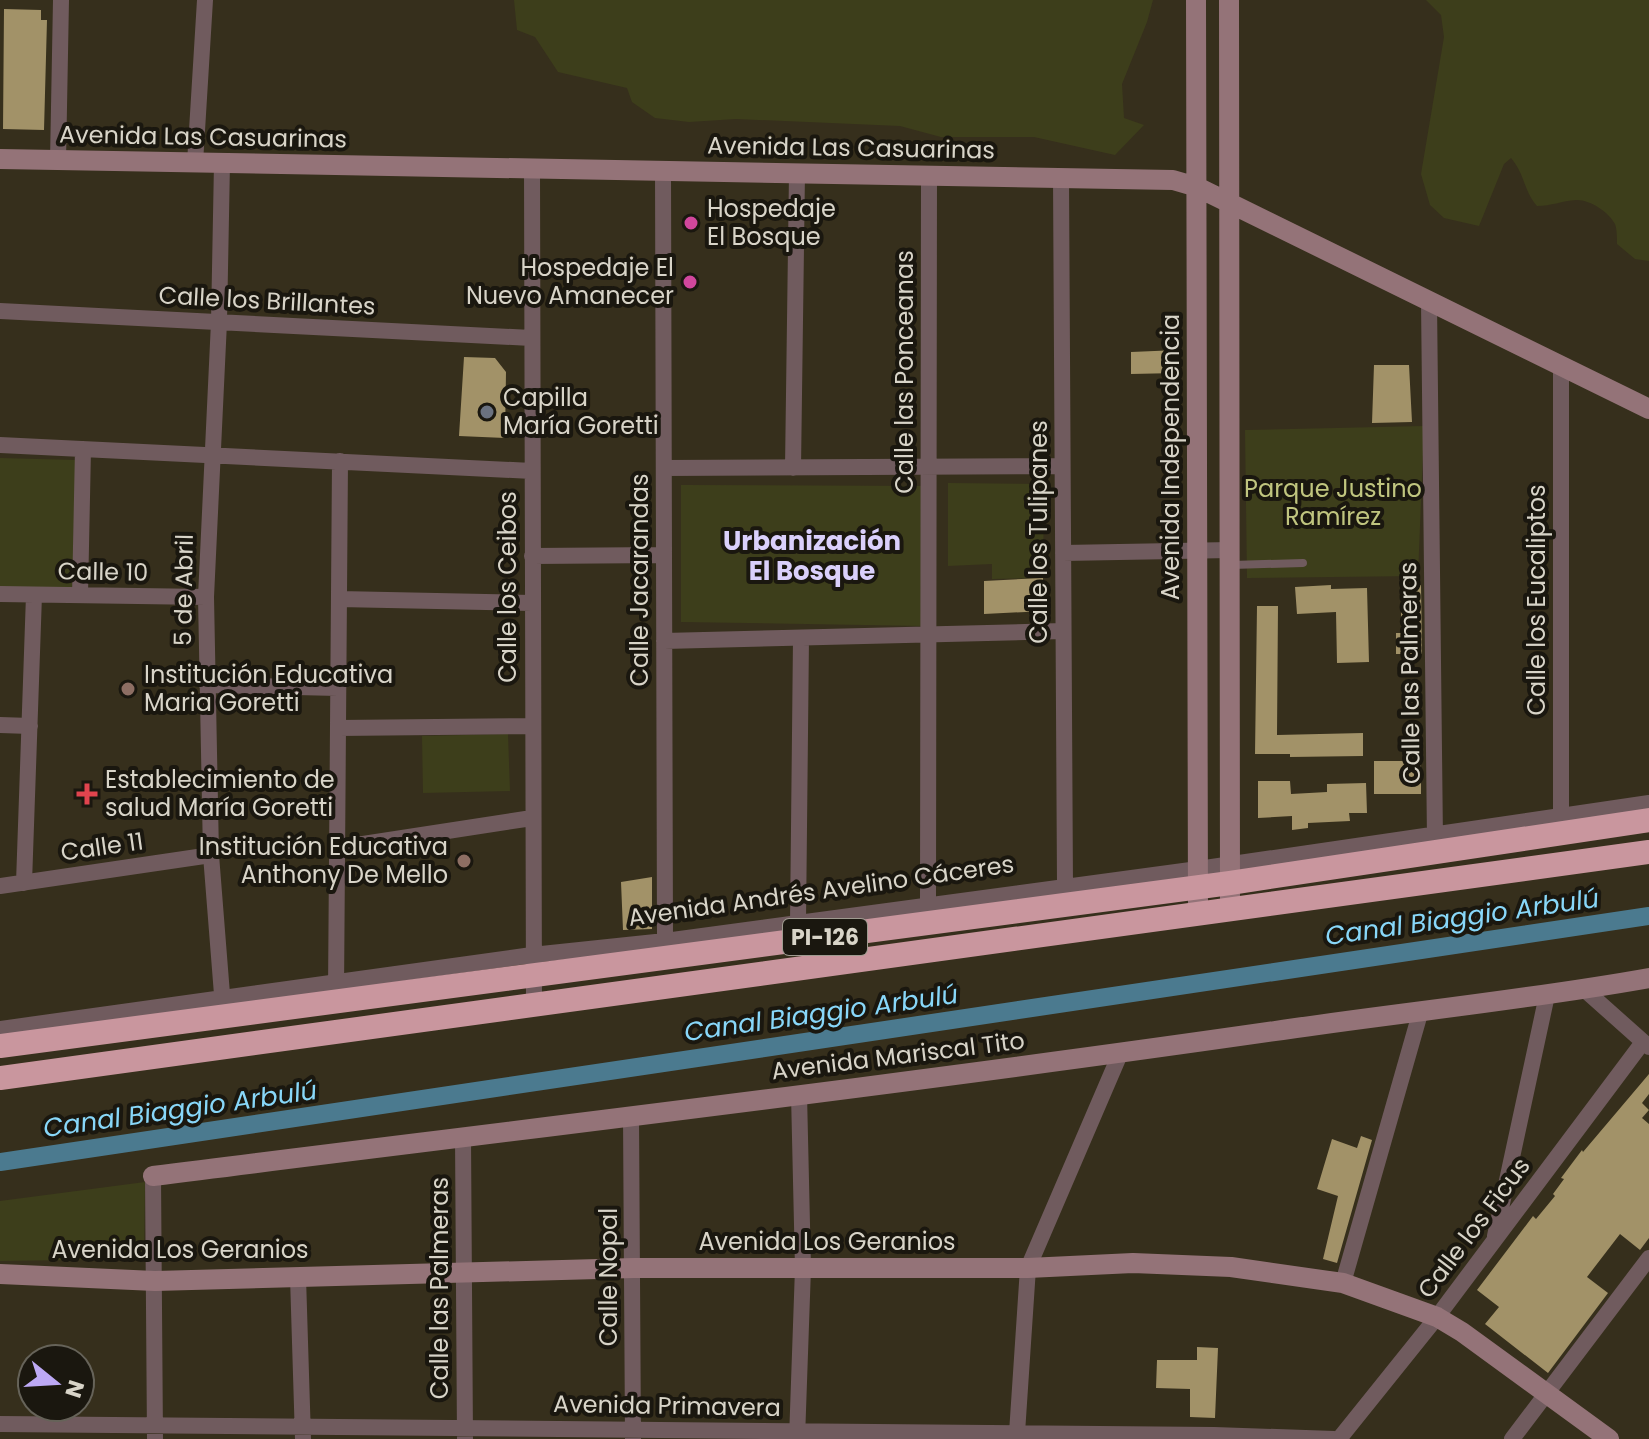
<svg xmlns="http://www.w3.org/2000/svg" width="1649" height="1439" font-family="Poppins,sans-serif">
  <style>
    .green { fill: #3d3e1b }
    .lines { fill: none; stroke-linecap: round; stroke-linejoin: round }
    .canal { stroke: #4b7a8f; stroke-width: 18 }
    .building { fill: #a29268 }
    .lane { stroke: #705b5e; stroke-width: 8 }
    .street { stroke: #705b5e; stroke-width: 16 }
    .secondary { stroke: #947378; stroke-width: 20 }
    .highway { stroke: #c9969e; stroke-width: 24 }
    .hotel-dot { fill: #d1479c; stroke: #1a170f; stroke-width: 3 }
    .worship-dot { fill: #6b7280; stroke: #1a170f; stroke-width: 3 }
    .education-dot { fill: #8d6e63; stroke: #1a170f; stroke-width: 3 }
    .health-dot { fill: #e0444e; stroke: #1a170f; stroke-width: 3 }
    .labels { text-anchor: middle; stroke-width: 8; stroke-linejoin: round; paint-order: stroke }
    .shield { fill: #1a170f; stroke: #9f9b90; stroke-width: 2 }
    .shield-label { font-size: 22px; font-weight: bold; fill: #d8d4c8 }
    .street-label { font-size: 24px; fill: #d8d4c8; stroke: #1a170f }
    .poi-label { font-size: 24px; fill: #d8d4c8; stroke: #1a170f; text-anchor: start }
    .park-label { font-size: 24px; fill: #c0c57f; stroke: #1a170f }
    .neighbourhood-label { font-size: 26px; font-weight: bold; fill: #dad0fb; stroke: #1a170f }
    .water-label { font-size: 26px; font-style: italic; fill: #88d7f9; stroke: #1a170f }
  </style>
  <rect width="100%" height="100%" fill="#362f1c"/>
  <path class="green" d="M514 0H1153L1147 22 1122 84 1124 118 1144 125 1115 155 1034 137H941L900 126 736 119 689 122 655 118 632 102 627 88 558 72 535 37 517 30Z
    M1426 0H1649V261L1635 259 1617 244C1617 238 1617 229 1615 224 1609 212 1589 199 1576 200 1562 201 1551 206 1537 206 1523 190 1526 176 1511 158L1504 164 1479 226 1444 218 1430 205 1421 174 1444 37 1441 15Z
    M1424 426 1418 576 1247 578 1245 430Z
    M0 458 76 460 72 590 0 588Z
    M948 483 1044 484 1043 578 992 579V564L948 566Z
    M681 485 927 486 923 626 681 622Z
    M508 734 510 791 423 793 422 736Z
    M145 1182 144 1259 0 1261V1201Z"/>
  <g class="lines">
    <path class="canal" d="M0 1162 1649 916"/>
  </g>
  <path class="building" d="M4 9 41 10V20H47L44 130 3 129Z
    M1178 350 1177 373 1131 374V352Z
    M464 357 495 358 506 372 505 438 459 436Z
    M1374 365H1409L1412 422 1372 423Z
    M1043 578 1045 611 984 614V581Z
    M1331 585V589L1367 588 1369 662 1337 663 1336 612 1297 614 1295 587Z
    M1401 585H1421L1422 654H1396V633H1401Z
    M1257 606H1278L1277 735 1363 733V756L1290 757V754H1255Z
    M1374 761H1421V794H1374Z
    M1258 781H1290L1291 794 1327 792V784L1366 783 1367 813H1349L1350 821 1308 823V828L1292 830V816L1258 818Z
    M652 877V929L623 930 621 882Z
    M1649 1074V1094L1642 1103 1649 1110 1642 1118 1649 1124V1238L1640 1250 1620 1234 1587 1277 1608 1293 1548 1373 1485 1324 1499 1307 1477 1290 1533 1216 1536 1219 1555 1196 1553 1194 1564 1179 1561 1178 1582 1150 1583 1152Z
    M1361 1136 1372 1140 1337 1263 1323 1259 1338 1196 1317 1189 1332 1139 1357 1148Z
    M1197 1347 1218 1348 1215 1418 1190 1417V1389L1156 1388 1157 1360H1197Z"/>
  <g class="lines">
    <path class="lane" d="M1232 565 1303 563"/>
    <path class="street" d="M58 161 61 0
      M195 163 205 0
      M222 163 219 322 206 597 211 855 223 1007
      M532 169 534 1005
      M663 171 665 941
      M1061 178 1065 886
      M1429 302 1435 840
      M0 311 531 338
      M0 445 532 471
      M664 468 1062 466
      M793 468 797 173
      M1063 553 1231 550
      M532 556 664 555
      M0 594 206 597
      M80 595 83 449
      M339 599 532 603
      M664 641 1063 631
      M207 685 338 688
      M0 725 30 726
      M338 728 532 726
      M1561 824V367
      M337 848 532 818
      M24 883 34 595
      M0 886 211 855
      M928 905 929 176
      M798 923 801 638
      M1585 990 1649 1047
      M336 992 340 461
      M0 1029 532 955 665 941 1198 869 1649 803
      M631 1116 633 1438
      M463 1137 465 1439
      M153 1176 155 1439
      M1495 1236 1547 995
      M298 1277 303 1439
      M1343 1283 1421 1010
      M0 1424 1214 1435 1334 1439
      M1017 1433 1028 1268 1120 1054
      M797 1439 803 1268 799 1094
      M1339 1439 1437 1317 1643 1042
      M1512 1439 1649 1258"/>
    <path class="secondary" d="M1196 0 1198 914
      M1229 0 1230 909
      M0 159 1173 180 1197 187 1649 409
      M153 1176C534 1128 916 1083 1296 1028 1414 1011 1532 999 1649 978
      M0 1274 155 1281 634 1268H1028L1133 1263 1231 1267 1343 1283 1437 1317 1462 1332 1609 1439"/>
    <path class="highway" d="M0 1046 1230 883 1649 820
      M0 1078 1649 852"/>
  </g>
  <g class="hotel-dot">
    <circle cx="691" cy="223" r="8"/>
    <circle cx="690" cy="282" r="8"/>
  </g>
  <circle class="worship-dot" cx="487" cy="412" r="8"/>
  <g class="education-dot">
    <circle cx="128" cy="689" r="8"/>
    <circle cx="464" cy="861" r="8"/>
  </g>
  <path class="health-dot" d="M83 782h8v8h8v8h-8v8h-8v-8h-8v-8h8z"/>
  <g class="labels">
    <rect class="shield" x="783" y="919" width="84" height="36" rx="6"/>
    <g class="shield-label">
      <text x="825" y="945">PI-126</text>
    </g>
    <g class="street-label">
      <text transform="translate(203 137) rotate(1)" y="8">Avenida Las Casuarinas</text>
      <text transform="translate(851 148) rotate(1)" y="8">Avenida Las Casuarinas</text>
      <text transform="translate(267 301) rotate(3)" y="8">Calle los Brillantes</text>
      <text transform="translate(905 372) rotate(-90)" y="8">Calle las Ponceanas</text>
      <text transform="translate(1171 457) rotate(-90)" y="8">Avenida Independencia</text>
      <text transform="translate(1039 532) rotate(-90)" y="8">Calle los Tulipanes</text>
      <text transform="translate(103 572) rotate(1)" y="8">Calle 10</text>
      <text transform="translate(640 580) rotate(-90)" y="8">Calle Jacarandas</text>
      <text transform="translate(508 587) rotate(-90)" y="8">Calle los Ceibos</text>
      <text transform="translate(184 590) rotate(-89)" y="8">5 de Abril</text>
      <text transform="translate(1537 600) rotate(-90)" y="8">Calle los Eucaliptos</text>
      <text transform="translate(1410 673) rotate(-91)" y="8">Calle las Palmeras</text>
      <text transform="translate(102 847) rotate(-8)" y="8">Calle 11</text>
      <text transform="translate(821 891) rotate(-8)" y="8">Avenida Andrés Avelino Cáceres</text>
      <text transform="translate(898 1056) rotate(-7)" y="8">Avenida Mariscal Tito</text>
      <text transform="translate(1474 1228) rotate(-53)" y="8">Calle los Ficus</text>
      <text x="827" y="1250">Avenida Los Geranios</text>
      <text x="180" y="1258">Avenida Los Geranios</text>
      <text transform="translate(609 1277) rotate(-90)" y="8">Calle Nopal</text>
      <text transform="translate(440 1288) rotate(-90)" y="8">Calle las Palmeras</text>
      <text transform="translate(667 1406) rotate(1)" y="8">Avenida Primavera</text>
    </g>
    <g class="poi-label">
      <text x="707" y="217">Hospedaje<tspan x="707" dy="28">El Bosque</tspan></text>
      <text x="674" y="276" text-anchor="end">Hospedaje El<tspan x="674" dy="28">Nuevo Amanecer</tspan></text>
      <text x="503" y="406">Capilla<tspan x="503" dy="28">María Goretti</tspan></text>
      <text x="144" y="683">Institución Educativa<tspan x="144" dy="28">Maria Goretti</tspan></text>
      <text x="105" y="788">Establecimiento de<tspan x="105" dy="28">salud María Goretti</tspan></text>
      <text x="448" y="855" text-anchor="end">Institución Educativa<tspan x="448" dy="28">Anthony De Mello</tspan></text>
    </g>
    <g class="park-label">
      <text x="1333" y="497">Parque Justino<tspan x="1333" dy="28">Ramírez</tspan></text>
    </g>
    <g class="neighbourhood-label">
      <text x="812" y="550">Urbanización<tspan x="812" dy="30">El Bosque</tspan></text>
    </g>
    <g class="water-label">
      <text transform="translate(1462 917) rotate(-8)" y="9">Canal Biaggio Arbulú</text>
      <text transform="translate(821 1013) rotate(-8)" y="9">Canal Biaggio Arbulú</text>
      <text transform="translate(180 1109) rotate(-8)" y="9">Canal Biaggio Arbulú</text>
    </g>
  </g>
  <g transform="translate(56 1383) rotate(108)"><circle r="38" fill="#1a170f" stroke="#666359" stroke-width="2"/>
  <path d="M0-6L14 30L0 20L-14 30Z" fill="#bda9f5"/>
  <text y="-12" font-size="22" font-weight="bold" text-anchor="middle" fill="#d8d4c8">N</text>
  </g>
</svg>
